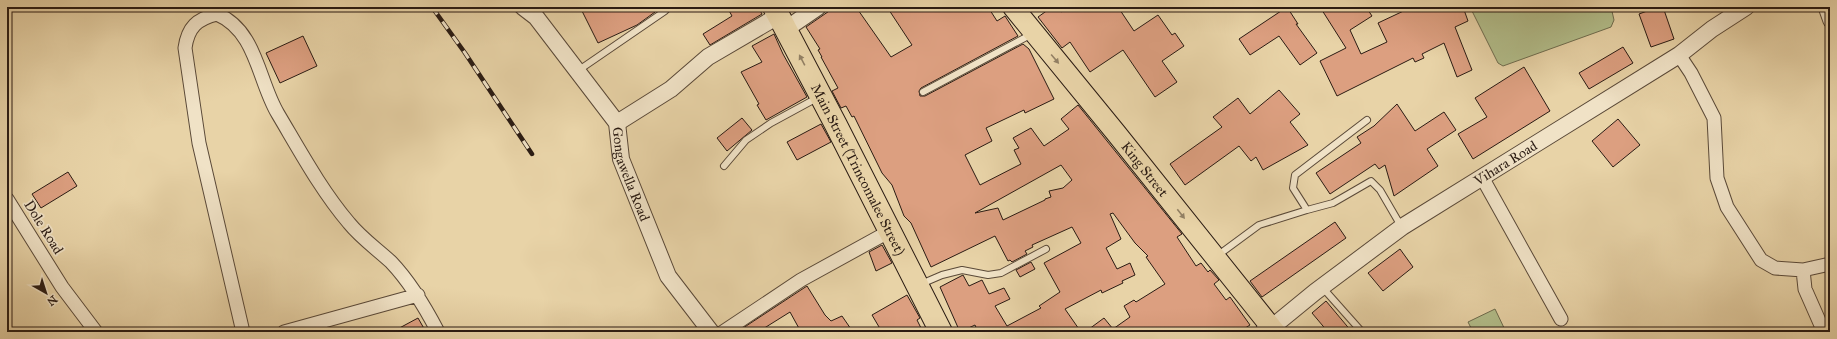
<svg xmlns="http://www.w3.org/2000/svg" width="1837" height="339" font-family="'IM FELL Great Primer',serif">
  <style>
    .park { fill: #b2bd8a; stroke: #6e6c4e }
    .building { fill: #dc9f80; stroke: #2a1b13; fill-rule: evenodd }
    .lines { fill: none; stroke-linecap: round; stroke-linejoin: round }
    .service-casing { stroke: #5a4938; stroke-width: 8 }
    .minor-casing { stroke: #5a4938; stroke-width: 15 }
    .tertiary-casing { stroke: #5a4938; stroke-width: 18 }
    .primary-casing { stroke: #2a1b13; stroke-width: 22 }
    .trunk-casing { stroke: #2a1b13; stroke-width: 24 }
    .service { stroke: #f0e2c6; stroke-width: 6 }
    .minor { stroke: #f0e2c6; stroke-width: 13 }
    .tertiary { stroke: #f0e2c6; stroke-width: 16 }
    .primary { stroke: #e8d3a7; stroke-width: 20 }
    .trunk { stroke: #e8d3a7; stroke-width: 22 }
    .rail-casing { stroke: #2a1b13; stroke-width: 4.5 }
    .rail { stroke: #f0e2c6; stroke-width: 3; stroke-dasharray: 9; stroke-linecap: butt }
    .oneway { fill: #928064 }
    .labels { text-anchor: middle; stroke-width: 3.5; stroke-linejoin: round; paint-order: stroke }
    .street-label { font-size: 14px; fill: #2a1b13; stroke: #f0e2c6 }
  </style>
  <rect width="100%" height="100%" fill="#e8d3a7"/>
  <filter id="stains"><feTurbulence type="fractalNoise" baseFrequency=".005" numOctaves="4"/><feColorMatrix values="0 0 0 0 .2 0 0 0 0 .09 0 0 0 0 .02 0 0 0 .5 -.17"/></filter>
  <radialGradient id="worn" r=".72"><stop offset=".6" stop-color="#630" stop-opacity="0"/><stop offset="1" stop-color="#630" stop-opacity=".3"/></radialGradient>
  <path class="park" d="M1470 7H1611L1614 20 1611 27 1503 66 1498 63Z
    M1495 309 1506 332H1473L1468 322Z"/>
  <path class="building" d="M580 7H653L655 12 637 25 598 43Z
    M727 7H758L762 14 710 45 703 34 732 16Z
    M835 7H840L843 11 849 7H856L891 57 912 45 887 7H988L997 21 1005 16 1018 36 921 88 919 91 920 96H925L1023 44 1029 49 1054 99 1025 113 1024 110 986 128 992 141 965 155 980 185 1021 164 1014 150 1019 148 1013 138 1031 128 1044 146 1069 129 1061 119 1078 105 1182 234 1177 237 1196 266 1201 263 1208 272 1210 270 1219 280 1214 284 1226 300 1230 297 1250 325 1239 332H1085L1104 318 1113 329 1130 317 1124 306 1134 300 1136 302 1165 284 1146 257 1148 256 1135 243 1113 213 1110 214 1121 239 1106 248 1117 269 1130 263 1135 275 1122 281 1123 283 1102 293 1101 290 1065 309 1081 332H978L975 325 960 332 940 287 963 275 969 286 982 280 989 294 1004 288 1010 299 995 306 1007 326 1041 308 1039 306 1060 292 1044 263 1081 243 1072 227 1032 245 1033 247 1025 251 1027 254 1012 262 1010 260 1008 261 995 236 931 267 911 223 904 216 892 185 882 173 854 116 852 117 846 106 841 108 832 91 838 88 821 57H822L818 50 820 49 806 27ZM1061 165 1072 180 1063 188 1049 191 1051 197 1045 199V200L1003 220 998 208 975 213Z
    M1052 7H1057L1061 12 1068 7H1118L1134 31 1158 15 1172 35 1175 33 1184 46 1162 61 1177 82 1155 97 1123 50 1090 72 1070 42 1062 48 1038 17Z
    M1287 7 1298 24H1296L1317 53 1300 65 1279 36 1250 55 1239 39Z
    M1320 7H1366L1372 16 1350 30 1361 54 1387 42 1378 23 1412 7H1463L1468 21 1455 27 1472 70 1457 77 1444 43 1422 54 1424 58 1415 62 1413 58 1337 96 1320 61 1346 48Z
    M1658 7H1663L1674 39 1651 47 1639 14Z
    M774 34 783 54 807 97 766 120 757 105 759 104 741 72 762 62 752 46Z
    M303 36 317 66 280 83 266 53Z
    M1623 47 1633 63 1589 89 1579 73Z
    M1524 67 1550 111 1473 159 1458 134 1487 117 1475 98Z
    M1279 90 1300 114 1290 122 1308 145 1263 170 1256 157 1251 161 1239 146 1185 185 1170 164 1222 127 1213 117 1238 98 1250 114Z
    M1397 104 1415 131 1444 112 1456 130 1427 149 1438 166 1394 196 1385 165 1379 169 1375 164 1330 194 1316 173 1361 143 1357 137 1374 126Z
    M742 118 752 130 727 151 717 138Z
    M1618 119 1640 145 1613 167 1592 141Z
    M821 124 831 142 797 160 787 142Z
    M68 172 77 186 41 208 32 194Z
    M1335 222 1346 238 1262 297 1250 281Z
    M882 245 892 263 876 271 869 252Z
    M1400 249 1413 267 1383 291 1368 273Z
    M1031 262 1035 269 1020 277 1016 270Z
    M807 286 825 315 831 321 842 316 853 332H801L790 312 758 332H737Z
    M907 295 920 318 917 320 923 332H882L872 315Z
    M1326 301 1352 332H1328L1312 313Z
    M418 318 426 332H392Z"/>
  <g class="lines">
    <g class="service-casing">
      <path id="service" d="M579 70 665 11 669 7
        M923 92 1032 34
        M1367 120 1295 175 1293 188 1307 210 1333 203 1371 181 1380 190 1401 226
        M724 166 746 140 771 123 817 98
        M1217 256 1259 225 1307 210
        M921 284 942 275 962 270 988 275 1001 273 1046 249
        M1322 287 1362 332"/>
    </g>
    <g class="minor-casing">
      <path id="minor" d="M1825 7 1830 21
        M1679 55 1691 73 1714 118 1717 178 1727 207 1761 260 1775 268 1803 270 1830 264
        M1483 179 1561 319
        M7 199 62 287 96 332
        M1803 270 1805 289 1824 332
        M243 332 199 143 185 48C188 27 197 19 217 14 257 31 258 81 278 114 300 151 321 190 349 223 361 238 377 249 391 262 411 283 425 307 438 332
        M284 332 418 295
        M723 332 801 280 890 231"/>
    </g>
    <g class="tertiary-casing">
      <g id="tertiary">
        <path id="s1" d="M523 7 536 17 617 123 621 159 668 276 711 332"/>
        <path d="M786 29 818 7"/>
        <path d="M617 123 671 89 708 57 778 16"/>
        <path id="s2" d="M1263 332 1271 328 1315 292 1402 227 1679 55 1712 29 1746 7"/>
      </g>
    </g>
    <g class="primary-casing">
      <g id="primary">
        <path id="s3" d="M1013 7 1116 133 1275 332"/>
      </g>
    </g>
    <g class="trunk-casing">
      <g id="trunk">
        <path id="s4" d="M774 7 836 125 941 332"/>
      </g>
    </g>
    <use href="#service" class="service"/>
    <use href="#minor" class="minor"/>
    <use href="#tertiary" class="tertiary"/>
    <use href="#primary" class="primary"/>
    <use href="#trunk" class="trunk"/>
    <g class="rail-casing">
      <path id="rail" d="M432 7 465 53 532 154"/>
    </g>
    <use href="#rail" class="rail"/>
  </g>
  <defs><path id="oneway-solid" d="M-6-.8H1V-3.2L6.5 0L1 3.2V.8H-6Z"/></defs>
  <g class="oneway">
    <use href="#oneway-solid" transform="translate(1055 59) rotate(50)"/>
    <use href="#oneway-solid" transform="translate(802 60) rotate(-118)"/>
    <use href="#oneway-solid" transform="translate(1181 214) rotate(52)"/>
  </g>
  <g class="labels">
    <g class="street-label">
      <text dy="5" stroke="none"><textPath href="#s2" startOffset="296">Vihara Road</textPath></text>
      <text dy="5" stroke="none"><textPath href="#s4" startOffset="183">Main Street (Trincomalee Street)</textPath></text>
      <text dy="5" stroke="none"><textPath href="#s3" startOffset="209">King Street</textPath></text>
      <text dy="5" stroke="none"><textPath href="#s1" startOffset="203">Gongawella Road</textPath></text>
      <text transform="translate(44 227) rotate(58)" y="5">Dole Road</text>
    </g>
  </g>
  <rect width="1837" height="339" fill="none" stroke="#e8d3a7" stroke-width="24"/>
  <rect x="8" y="8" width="1821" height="323" fill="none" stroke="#2a1b13" stroke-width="2"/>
  <rect x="12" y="12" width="1813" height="315" fill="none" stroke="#2a1b13"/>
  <g transform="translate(46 293) rotate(141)" stroke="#f0e2c6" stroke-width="3" paint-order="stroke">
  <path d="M0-3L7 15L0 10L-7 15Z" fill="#2a1b13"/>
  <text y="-6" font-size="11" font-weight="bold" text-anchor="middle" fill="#2a1b13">N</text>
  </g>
  <rect width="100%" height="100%" filter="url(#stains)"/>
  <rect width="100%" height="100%" fill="url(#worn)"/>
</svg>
